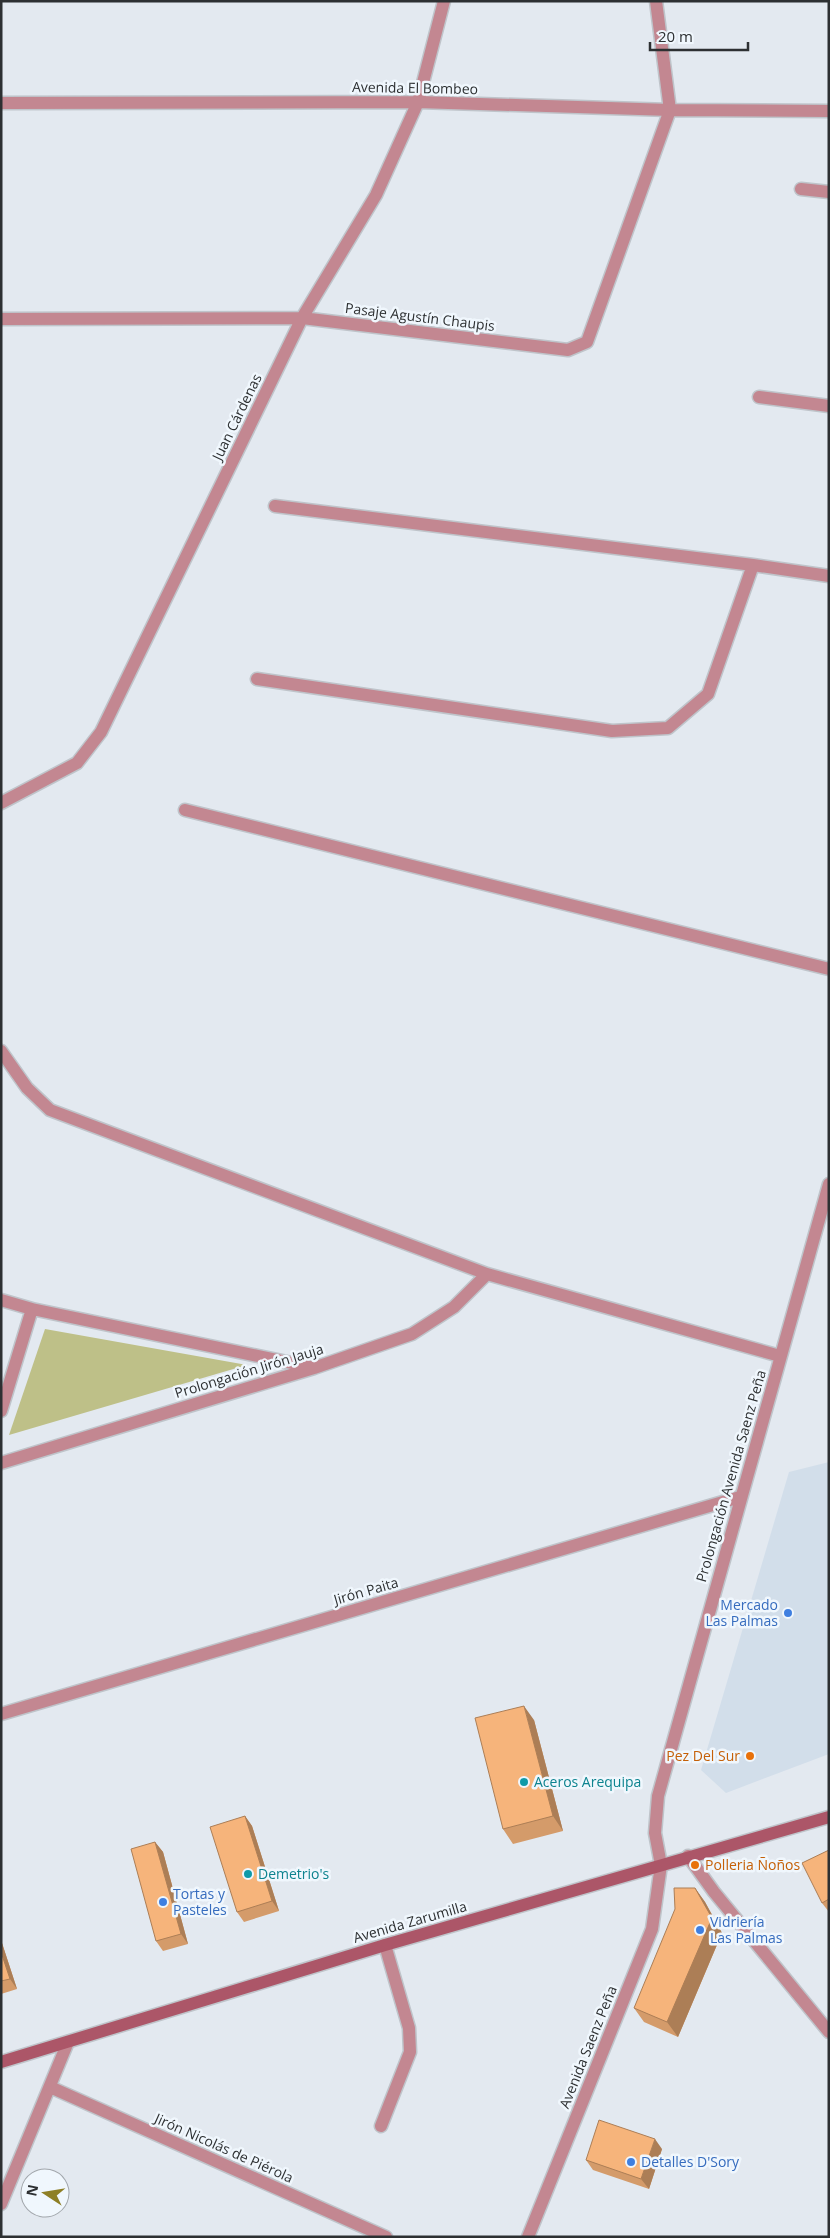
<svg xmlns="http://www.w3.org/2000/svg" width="830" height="2238" font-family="'Open Sans',sans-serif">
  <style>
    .built { fill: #d2deea }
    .green { fill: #bec088 }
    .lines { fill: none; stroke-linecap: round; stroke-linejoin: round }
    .lane-casing { stroke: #bfc4ca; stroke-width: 15 }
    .street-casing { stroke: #bfc4ca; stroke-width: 15 }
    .secondary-casing { stroke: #bfc4ca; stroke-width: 15 }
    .lane { stroke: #c38791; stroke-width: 12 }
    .street { stroke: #c38791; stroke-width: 12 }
    .secondary { stroke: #ac5668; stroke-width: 12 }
    .wall { fill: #d49b6a }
    .shaded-wall { fill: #ac7e56 }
    .building { fill: #f6b47b; stroke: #ac7e56 }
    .shop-dot { fill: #3f7fe0; stroke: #f0f7fd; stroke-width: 2 }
    .food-dot { fill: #e8710a; stroke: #f0f7fd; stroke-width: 2 }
    .culture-dot { fill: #0f9aa8; stroke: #f0f7fd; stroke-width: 2 }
    .labels { text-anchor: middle; stroke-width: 5; stroke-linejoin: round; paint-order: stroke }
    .street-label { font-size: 14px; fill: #2d3032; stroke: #f0f7fd }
    .shop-label { font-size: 14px; fill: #366cbe; stroke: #f0f7fd; text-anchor: start }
    .food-label { font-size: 14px; fill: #c56008; stroke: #f0f7fd; text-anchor: end }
    .culture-label { font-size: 14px; fill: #0d838f; stroke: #f0f7fd; text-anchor: start }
  </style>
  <rect width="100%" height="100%" fill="#e3e9f0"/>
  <path class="built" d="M829 1462V1754L726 1793 701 1770 789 1472Z"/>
  <path class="green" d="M45 1329 247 1365 9 1435Z"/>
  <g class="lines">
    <g class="lane-casing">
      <path id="lane" d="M801 189 829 192
        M759 397 829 406
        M381 2126 410 2052 409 2028 385 1945"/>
    </g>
    <g class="street-casing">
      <path id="street" d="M1 103 418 102 670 110 829 111
        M1 319 302 318 568 350 587 342 670 110 656 1
        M275 506 753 565 829 576
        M257 679 612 731 668 728 708 694 753 565
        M1 803 77 763 101 732 302 318 376 195 418 102 444 1
        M185 810 829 969
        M1 1051 27 1088 50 1110 487 1274 780 1356
        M1 1300 32 1309 311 1367
        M1 1411 32 1309
        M1 1463 314 1368 412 1334 454 1307 487 1274
        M1 1714 740 1497
        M688 1856 714 1892 829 2032
        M50 2087 386 2237
        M1 2204 68 2042
        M528 2237 652 1929 661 1865 655 1833 658 1796 829 1184"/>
    </g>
    <g class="secondary-casing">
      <path id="secondary" d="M1 2062 385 1945 829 1817"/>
    </g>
    <use href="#lane" class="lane"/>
    <use href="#street" class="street"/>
    <use href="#secondary" class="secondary"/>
  </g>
  <path class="wall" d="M534 1720 563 1831 513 1844 503 1829Z
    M245 1816 252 1826 279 1911 244 1922 237 1912Z
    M155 1842 163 1852 188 1944 163 1951 156 1941Z
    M829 1850V1912L822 1903Z
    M695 1888 705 1902 722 1933 678 2037 644 2022 634 2008Z
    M1 1940 17 1989 1 1994Z
    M662 2149 649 2189 593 2170 586 2160Z"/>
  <path class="shaded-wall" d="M524 1706 534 1720 563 1831 553 1816Z
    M245 1816 252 1826 279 1911 272 1901Z
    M155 1842 163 1852 188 1944 181 1934Z
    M695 1888 705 1902 722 1933 678 2037 667 2022Z
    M1 1940 17 1989 10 1979 1 1952Z
    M655 2139 662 2149 649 2189 641 2179Z"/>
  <path class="building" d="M524 1706 553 1816 503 1829 475 1718Z
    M245 1816 272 1901 237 1912 210 1827Z
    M155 1842 181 1934 156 1941 131 1849Z
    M829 1850V1899L822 1903 802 1863Z
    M674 1888H695L712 1918 667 2022 634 2008 675 1909Z
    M1 1952 10 1979 1 1981Z
    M599 2120 655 2139 641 2179 586 2160Z"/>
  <g class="shop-dot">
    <circle cx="788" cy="1613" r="5"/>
    <circle cx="163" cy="1902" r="5"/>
    <circle cx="700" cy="1930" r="5"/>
    <circle cx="631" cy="2162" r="5"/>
  </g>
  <g class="food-dot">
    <circle cx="750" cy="1756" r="5"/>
    <circle cx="695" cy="1865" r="5"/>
  </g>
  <g class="culture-dot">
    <circle cx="524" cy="1782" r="5"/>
    <circle cx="248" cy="1874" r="5"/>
  </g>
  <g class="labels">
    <g class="street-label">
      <text transform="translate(415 88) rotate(1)" y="5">Avenida El Bombeo</text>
      <text transform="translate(420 317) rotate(7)" y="5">Pasaje Agustín Chaupis</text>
      <text transform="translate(237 417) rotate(-64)" y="5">Juan Cárdenas</text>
      <text transform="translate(249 1371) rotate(-17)" y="5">Prolongación Jirón Jauja</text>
      <text transform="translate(731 1476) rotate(-74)" y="5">Prolongación Avenida Saenz Peña</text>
      <text transform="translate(366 1591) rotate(-16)" y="5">Jirón Paita</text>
      <text transform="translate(410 1922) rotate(-16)" y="5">Avenida Zarumilla</text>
      <text transform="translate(588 2047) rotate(-68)" y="5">Avenida Saenz Peña</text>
      <text transform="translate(224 2148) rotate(24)" y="5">Jirón Nicolás de Piérola</text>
    </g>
    <g class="shop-label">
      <text x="778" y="1610" text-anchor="end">Mercado<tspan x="778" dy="16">Las Palmas</tspan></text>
      <text x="173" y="1899">Tortas y<tspan x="173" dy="16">Pasteles</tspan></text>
      <text x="710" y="1927">Vidriería<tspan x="710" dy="16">Las Palmas</tspan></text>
      <text x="641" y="2167">Detalles D'Sory</text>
    </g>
    <g class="food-label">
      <text x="740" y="1761">Pez Del Sur</text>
      <text x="705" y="1870" text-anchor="start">Polleria Ñoños</text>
    </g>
    <g class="culture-label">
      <text x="534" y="1787">Aceros Arequipa</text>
      <text x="258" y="1879">Demetrio's</text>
    </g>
  </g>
  <rect width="830" height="2238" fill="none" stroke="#2d3032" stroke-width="5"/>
  <g transform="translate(45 2193) rotate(282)"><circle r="24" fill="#f0f7fd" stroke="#a2a7ac"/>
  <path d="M0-4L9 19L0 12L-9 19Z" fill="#8e7f25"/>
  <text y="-8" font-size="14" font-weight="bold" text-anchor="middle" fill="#2d3032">N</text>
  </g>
  <path d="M650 42v8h98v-8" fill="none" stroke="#2d3032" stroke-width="2.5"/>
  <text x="658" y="42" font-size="15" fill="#2d3032" stroke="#f0f7fd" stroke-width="4" paint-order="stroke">20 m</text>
</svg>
